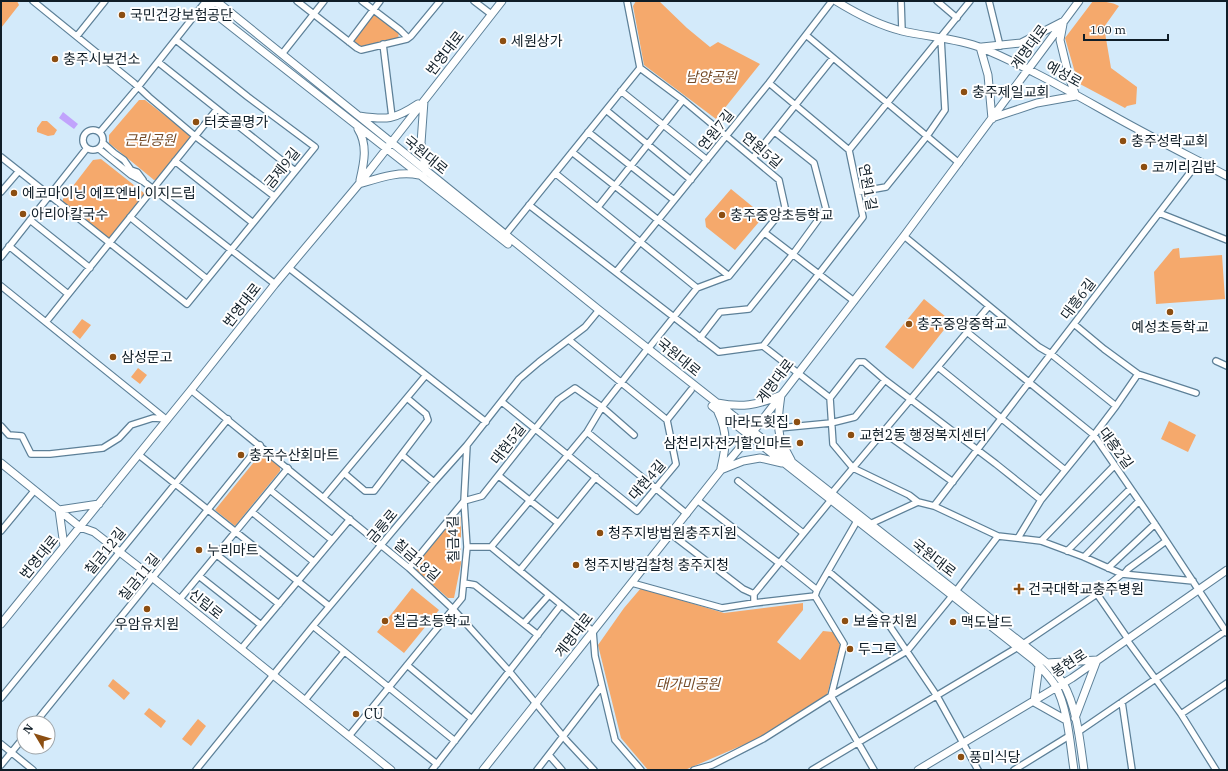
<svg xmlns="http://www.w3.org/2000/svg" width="1228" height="771" font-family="'IBM Plex Serif','Noto Sans KR',serif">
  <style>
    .green { fill: #f5a96c }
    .water { fill: #c1a3fc }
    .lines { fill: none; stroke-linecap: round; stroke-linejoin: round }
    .minor-casing { stroke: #5d8098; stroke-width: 8 }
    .tertiary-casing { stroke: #5d8098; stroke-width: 9 }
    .minor { stroke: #fff; stroke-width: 5.5 }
    .tertiary { stroke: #fff; stroke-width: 7 }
    .poi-dot { fill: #8c4e11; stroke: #fff; stroke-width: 1.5 }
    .labels { text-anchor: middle; stroke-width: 4; stroke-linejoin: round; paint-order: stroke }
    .poi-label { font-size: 14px; fill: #0f1d27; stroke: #fff; text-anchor: start }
    .street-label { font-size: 14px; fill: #0f1d27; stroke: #fff }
    .park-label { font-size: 14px; font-style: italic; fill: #744a27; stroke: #fff }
  </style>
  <rect width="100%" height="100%" fill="#d3eafa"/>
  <path class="green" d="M1 1H17L19 5 1 28Z
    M636 1H659L687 28 710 47 718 42 760 64 716 119 644 65 633 6Z
    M1093 1C1100 1 1113 2 1119 6L1104 27 1111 68 1137 87 1136 104 1127 106 1125 108 1078 83 1065 38Z
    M375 12 399 32 398 39 361 48 352 41Z
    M139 100H145L191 136V139L159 179 154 180 109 143V135Z
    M42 121H47L57 130 54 135 48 136 37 132V128Z
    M101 159 144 193V196L112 236 108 238 63 202V199L93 160Z
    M731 189 764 216 735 250 706 227 705 219Z
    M1179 248 1180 258 1222 255 1225 299 1156 304 1154 272 1173 249Z
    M924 299 951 321 913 369 885 347Z
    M82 319 91 325 80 339 72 332Z
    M138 368 147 375 140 384 131 377Z
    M1169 421 1196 435 1188 452 1161 439Z
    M263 451 280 465V471L235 526 215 510Z
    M456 516 461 517V564L454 598H448L416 570 417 564Z
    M412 588 439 610 404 653 377 632Z
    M641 588 724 613 803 603V610L777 642 800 660 823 631 833 632 840 645 827 695 757 739 685 770H648L621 738 598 645 624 608Z
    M113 679 130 693 124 700 108 686Z
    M149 708 166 721 161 728 144 714Z
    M198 719 206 726 191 746 182 739Z"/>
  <path class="water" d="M63 112 78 124 74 129 59 118Z"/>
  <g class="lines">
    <g class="minor-casing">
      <path id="minor" d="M33 1 134 83 149 97 195 136 274 196
        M297 1 357 48 361 50 407 39 411 36 440 1
        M362 1 400 30 408 38
        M474 1 491 14
        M627 1 640 68 683 100 779 180 785 207 729 276 697 288 648 349
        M901 1 902 31
        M937 1 957 18
        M989 1 1000 46
        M806 35 959 163
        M77 36 105 1
        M349 42 380 1
        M383 44 392 117
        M282 54 324 1
        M158 62 295 171
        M621 91 707 160
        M606 110 691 180
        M83 140a10 10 0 1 1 20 0a10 10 0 1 1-20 0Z
        M100 132 138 87 206 1
        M588 132 674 200
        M103 143 114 153 124 160 131 170 137 172 143 180
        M99 149 131 175 144 182 275 284
        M849 150 970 1
        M572 152 729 276
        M1 157 187 304 315 147 248 97 176 40
        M753 158 833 58
        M175 161 253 223
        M555 173 697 288
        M1 192 19 171
        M858 192 886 187 927 136 945 110 941 38
        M529 205 719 352 763 346 830 398
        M598 207 683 100
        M1159 213 1227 240
        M130 217 207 279
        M30 220 90 268
        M765 233 854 301
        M505 235 640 68
        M904 236 1039 347 1051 354 1116 406
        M9 246 68 294
        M1 257 87 148
        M289 268 486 422
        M616 272 769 83 832 1
        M1 286 167 420
        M46 322 217 109
        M1074 324 1104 349 1138 374 1196 393
        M967 332 1094 435 1155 524 1227 633
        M700 338 720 312 749 309 793 254 826 209 814 163 775 132
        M763 346 863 217 849 150 769 83
        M1216 361 1227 366
        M938 367 1065 470
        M191 390 409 568 453 609 509 671 567 741 594 770
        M830 398 833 444 853 468 909 495 918 502 934 506 998 536 1041 541 1084 557 1122 574 1193 581
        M830 398 858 362H864L885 380 996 464 1041 500
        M502 402 637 511 676 464 667 420 569 340
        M667 420 691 390
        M1 426 9 435 22 436 31 454H50L103 448 119 438 131 425 153 418 167 419
        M779 428 831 423 855 417 885 380
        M587 432 687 514
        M883 432 953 482
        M139 455 329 606
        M402 455 434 482
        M344 473 365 491H374L428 420 426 414 407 398
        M499 476 558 523
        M738 481 803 533
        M270 490 332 540
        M831 494 989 306
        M324 497 426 375
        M697 500 779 563
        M934 506 1199 161
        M252 512 314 562
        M870 524 918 502
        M1 531 34 491
        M671 534 743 589 754 594
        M1018 538 1041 500 1094 435 1116 406 1138 374
        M1041 541 1114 466
        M467 547H491L587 432 602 407 645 352
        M491 547 593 631 595 656 615 740 641 770
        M1067 551 1130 489
        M217 555 279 604
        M1084 557 1139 501
        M781 561 817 590
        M409 568 464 501 482 496 558 400 575 388 602 407 634 435
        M1108 568 1155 524
        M520 570 596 477
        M828 571 885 619 937 696 978 770
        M1124 574 1128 569 1166 541
        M199 576 261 625
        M464 583 475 585 538 635
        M632 583 722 608 754 603 815 596 817 590 857 521
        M956 591 998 536
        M1097 594 1128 639
        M815 596 844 644 831 696 874 770
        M180 599 288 468
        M754 603V594L831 500
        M524 623 549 595
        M313 626 455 741
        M1127 640 1181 714 1216 770
        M1023 644 1097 594 1122 574
        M241 649 350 519
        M407 665 472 719
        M1 698 228 419
        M305 700 344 652
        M1122 702 1132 770
        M370 711 437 764
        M1181 714 1227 683
        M35 723 260 445
        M1078 732 1227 630
        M349 736 462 598 467 547 464 501 467 445
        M1 744 33 770
        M549 755 562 770
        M1 765 24 737
        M196 770 313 626 434 482 467 445 519 379 539 362 585 327 599 310
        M432 770 561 605
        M537 770 602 686
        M694 770 712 765 763 739 831 696 907 651 952 596
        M812 770 1018 647
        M1014 770 1069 736"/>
    </g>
    <g class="tertiary-casing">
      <path id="tertiary" d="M206 1 220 4 599 310 1047 663C1053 669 1058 675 1063 683 1077 707 1080 742 1084 770
        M206 1 214 13 508 244
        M836 1C857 14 878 25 902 31 928 37 957 38 982 48 1030 68 1074 94 1119 119 1155 139 1191 157 1227 176
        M1063 24 1060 40 1069 77 1076 96
        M980 47 988 75 992 119
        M982 47 1021 43 1062 22
        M424 101 421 143 426 172
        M359 116C387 120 394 120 418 104
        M992 118 1037 103 1076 96
        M358 129C368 145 364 163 360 180
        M359 184C379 178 398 171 419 175
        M781 395C779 409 777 423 780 437 783 445 787 453 791 460
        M717 403C742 408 757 405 779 396
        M712 406 1035 661C1042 669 1049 676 1055 685 1068 708 1070 744 1074 770
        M718 412C728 433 726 447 721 468
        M1 463 80 527 94 532 153 578 391 770
        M723 469 743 461 760 458 782 463
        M59 510 99 504
        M59 510 64 546
        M1 624 191 390 275 284 359 184 502 1
        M1047 663 1097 660 1075 718
        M1039 666 1034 702 1066 720
        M483 770 721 470 749 437 904 236 1079 1
        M918 770 1072 678 1227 570"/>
    </g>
    <use href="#minor" class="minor"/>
    <use href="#tertiary" class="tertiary"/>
  </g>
  <g class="poi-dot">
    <circle cx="122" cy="15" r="4"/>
    <circle cx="503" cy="41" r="4"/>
    <circle cx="55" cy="59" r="4"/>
    <circle cx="964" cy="92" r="4"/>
    <circle cx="196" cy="122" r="4"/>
    <circle cx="1123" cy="141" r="4"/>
    <circle cx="1144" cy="167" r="4"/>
    <circle cx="14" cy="193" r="4"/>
    <circle cx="23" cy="214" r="4"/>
    <circle cx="722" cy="215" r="4"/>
    <circle cx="1170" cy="312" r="4"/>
    <circle cx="909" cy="324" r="4"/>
    <circle cx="113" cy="357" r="4"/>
    <circle cx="797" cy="422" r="4"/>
    <circle cx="851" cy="435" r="4"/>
    <circle cx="800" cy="443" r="4"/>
    <circle cx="241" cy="455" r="4"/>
    <circle cx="600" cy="533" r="4"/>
    <circle cx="199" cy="550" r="4"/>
    <circle cx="576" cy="565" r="4"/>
    <path d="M1017 583h4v4h4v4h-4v4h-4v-4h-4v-4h4z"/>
    <circle cx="147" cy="609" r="4"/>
    <circle cx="385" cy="621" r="4"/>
    <circle cx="845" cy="621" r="4"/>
    <circle cx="953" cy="622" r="4"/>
    <circle cx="850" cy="649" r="4"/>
    <circle cx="356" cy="714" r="4"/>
    <circle cx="961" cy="757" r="4"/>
  </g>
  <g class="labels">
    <g class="poi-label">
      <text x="130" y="20">국민건강보험공단</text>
      <text x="511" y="46">세원상가</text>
      <text x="63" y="64">충주시보건소</text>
      <text x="972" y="97">충주제일교회</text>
      <text x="204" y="127">터줏골명가</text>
      <text x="1131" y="146">충주성락교회</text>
      <text x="1152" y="172">코끼리김밥</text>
      <text x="22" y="198">에코마이닝 에프엔비 이지드립</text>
      <text x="31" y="219">아리아칼국수</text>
      <text x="730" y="220">충주중앙초등학교</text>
      <text x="917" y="329">충주중앙중학교</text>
      <text x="1170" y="332" text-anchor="middle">예성초등학교</text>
      <text x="121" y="362">삼성문고</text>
      <text x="789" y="427" text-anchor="end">마라도횟집</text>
      <text x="859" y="440">교현2동 행정복지센터</text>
      <text x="792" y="448" text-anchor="end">삼천리자전거할인마트</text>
      <text x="249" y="460">충주수산회마트</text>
      <text x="608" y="538">청주지방법원충주지원</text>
      <text x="207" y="555">누리마트</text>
      <text x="584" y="570">청주지방검찰청 충주지청</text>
      <text x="1028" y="594">건국대학교충주병원</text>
      <text x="393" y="626">칠금초등학교</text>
      <text x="853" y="626">보슬유치원</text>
      <text x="961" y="627">맥도날드</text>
      <text x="147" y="629" text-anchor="middle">우암유치원</text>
      <text x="858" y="654">두그루</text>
      <text x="364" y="719">CU</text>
      <text x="969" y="762">풍미식당</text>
    </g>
    <g class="street-label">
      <text transform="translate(1029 47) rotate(-54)" y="5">계명대로</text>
      <text transform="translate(445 53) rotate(-52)" y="5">번영대로</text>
      <text transform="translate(1064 74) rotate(29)" y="5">예성로</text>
      <text transform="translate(716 130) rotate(-51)" y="5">연원7길</text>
      <text transform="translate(762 150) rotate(40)" y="5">연원5길</text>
      <text transform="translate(426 155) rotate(39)" y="5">국원대로</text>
      <text transform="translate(282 168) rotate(-51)" y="5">금제9길</text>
      <text transform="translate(868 187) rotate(80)" y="5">연원1길</text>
      <text transform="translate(1078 299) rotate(-53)" y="5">대흥6길</text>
      <text transform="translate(242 305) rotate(-52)" y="5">번영대로</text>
      <text transform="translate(679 357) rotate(39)" y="5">국원대로</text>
      <text transform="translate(775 381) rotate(-53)" y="5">계명대로</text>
      <text transform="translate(508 444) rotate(-52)" y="5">대현5길</text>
      <text transform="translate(1116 448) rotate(54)" y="5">대흥2길</text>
      <text transform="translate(647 480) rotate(-49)" y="5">대현4길</text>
      <text transform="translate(382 526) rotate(-50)" y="5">금릉로</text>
      <text transform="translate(453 539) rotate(-91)" y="5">칠금4길</text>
      <text transform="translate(105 551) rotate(-51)" y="5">칠금12길</text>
      <text transform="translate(39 557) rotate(-51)" y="5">번영대로</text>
      <text transform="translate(934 558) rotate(38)" y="5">국원대로</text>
      <text transform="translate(417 560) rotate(41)" y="5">칠금18길</text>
      <text transform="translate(139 577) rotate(-51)" y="5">칠금11길</text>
      <text transform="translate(206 604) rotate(39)" y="5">신립로</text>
      <text transform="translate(574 635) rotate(-52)" y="5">계명대로</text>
      <text transform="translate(1069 663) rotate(-33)" y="5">봉현로</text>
    </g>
    <g class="park-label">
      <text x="711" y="82">남양공원</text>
      <text x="150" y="145">근린공원</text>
      <text x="688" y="689">대가미공원</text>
    </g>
  </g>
  <rect width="1228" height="771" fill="none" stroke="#0f1d27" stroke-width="4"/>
  <g transform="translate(36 735) rotate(308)"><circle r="19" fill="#ffffff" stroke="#9fa5a9"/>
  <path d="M0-3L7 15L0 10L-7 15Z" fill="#8c4e11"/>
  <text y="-6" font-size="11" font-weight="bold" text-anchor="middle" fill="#0f1d27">N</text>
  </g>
  <path d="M1084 34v6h84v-6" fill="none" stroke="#0f1d27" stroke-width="2"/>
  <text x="1090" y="34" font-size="12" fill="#0f1d27" stroke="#ffffff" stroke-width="3" paint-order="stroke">100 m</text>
</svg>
